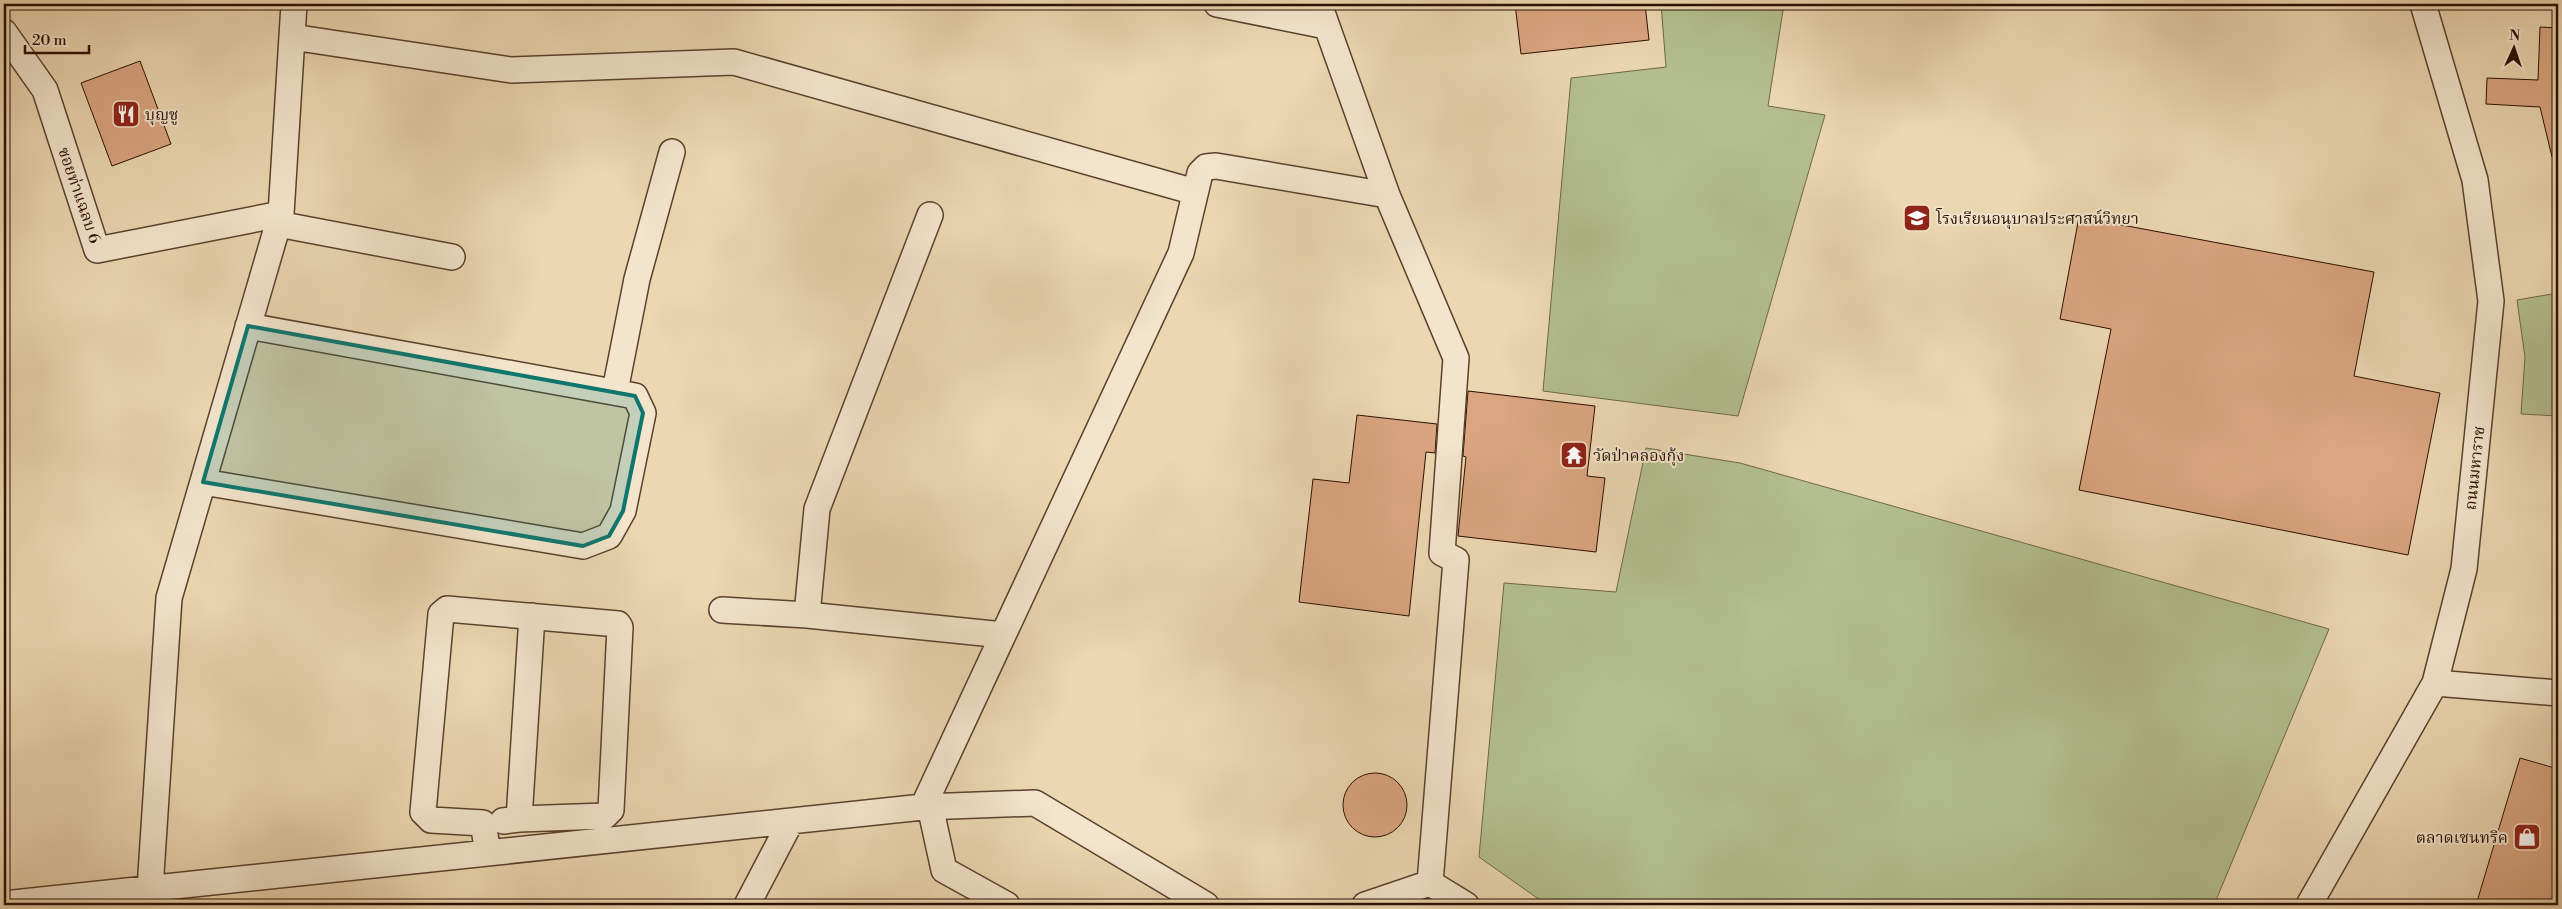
<svg xmlns="http://www.w3.org/2000/svg" width="2562" height="909" font-family="'Libre Bodoni','Noto Serif Thai',serif">
  <style>
    .green { fill: #b3bf8e; stroke: #6f6748 }
    .building { fill: #daa580; stroke: #2b0f01 }
    .lines { fill: none; stroke-linecap: round; stroke-linejoin: round }
    .minor-casing { stroke: #5b412d; stroke-width: 28 }
    .minor { stroke: #f2e5cc; stroke-width: 25 }
    .marked { fill: #0f766e; fill-opacity: 0.2; stroke: #0f766e; stroke-width: 4; stroke-linejoin: round }
    .labels { text-anchor: middle; stroke-width: 4; stroke-linejoin: round; paint-order: stroke }
    .poi-label { font-size: 16px; fill: #2b0f01; stroke: #f2e5cc; text-anchor: start }
    .street-label { font-size: 16px; fill: #2b0f01; stroke: #f2e5cc }
  </style>
  <rect width="100%" height="100%" fill="#ebd7b1"/>
  <filter id="stains"><feTurbulence type="fractalNoise" baseFrequency=".004" numOctaves="4"/><feColorMatrix values="0 0 0 0 .2 0 0 0 0 .09 0 0 0 0 .02 0 0 0 .5 -.17"/></filter>
  <radialGradient id="worn" r=".72"><stop offset=".6" stop-color="#630" stop-opacity="0"/><stop offset="1" stop-color="#630" stop-opacity=".3"/></radialGradient>
  <path class="green" d="M1661 4H1784L1768 106 1825 115 1738 416 1543 391 1571 78 1666 67Z
    M2558 293V416L2521 414 2525 357 2517 300Z
    M1646 448 1740 463 2329 629 2214 905H1547L1479 857 1504 583 1616 592Z"/>
  <path class="building" d="M1515 4H1645L1649 40 1521 54Z
    M2540 27 2558 28V156L2552 157 2540 107 2486 104 2487 78 2538 80Z
    M140 61 171 144 112 166 81 83Z
    M2079 217 2374 272 2354 376 2440 393 2408 555 2079 490 2111 329 2060 319Z
    M1468 391 1595 406 1587 476 1605 478 1596 552 1458 536 1466 457 1463 456Z
    M1357 415 1437 424 1435 453 1426 452 1409 616 1299 602 1313 479 1349 483Z
    M2520 758 2558 769V905H2476Z
    M1343 805a32 32 0 1 1 64 0a32 32 0 1 1-64 0Z"/>
  <g class="lines">
    <g class="minor-casing">
      <path id="minor" d="M1217 4 1326 26
        M4 32 45 90 97 250 281 214
        M292 37 511 70 734 62 1195 192
        M278 224 452 257
        M615 391 637 279 672 152
        M203 482 583 546 609 536 623 511 643 413 635 396 248 326
        M722 610 807 615 1003 635
        M807 615 817 509 930 215
        M2435 683 2558 693
        M930 806 944 870 1007 905
        M923 807 1035 803 1206 905
        M503 821 519 819 532 616
        M488 853 483 823 431 820 423 812 441 614 447 609 618 624 620 627 611 810 605 816 519 819
        M1430 883 1466 905
        M4 904 923 807 1181 253 1200 173 1206 167 1216 166 1387 195 1319 4
        M153 905 150 889 169 598 281 214 294 4
        M747 905 791 821
        M1365 905 1430 883 1456 560 1442 553 1456 358 1387 195
        M2309 905 2435 683 2464 569 2491 301 2475 180 2423 4"/>
    </g>
    <use href="#minor" class="minor"/>
  </g>
  <path class="marked" d="M248 326 635 396 643 413 623 511 609 536 583 546 203 482Z"/>
  <defs>
    <g id="restaurant-square" transform="scale(1.4375)"><rect x="-9" y="-9" width="18" height="18" rx="4" fill="#8f2418" stroke="#f2e5cc"/><path d="M-5-6h1v4h1v-4h1v4h1v-4h1v5L-1.5 .5V6h-2V.5L-5-1ZM5-6V6H3V1.5H1.5Q1.5-4 5-6Z" fill="#fff"/></g>
    <g id="school-square" transform="scale(1.4375)"><rect x="-9" y="-9" width="18" height="18" rx="4" fill="#8f2418" stroke="#f2e5cc"/><path d="M0-5L7-2L0 1L-7-2ZM-4 1L0 2.5L4 1V4Q0 6-4 4Z" fill="#fff"/></g>
    <g id="temple-square" transform="scale(1.4375)"><rect x="-9" y="-9" width="18" height="18" rx="4" fill="#8f2418" stroke="#f2e5cc"/><path d="M0-6L5-2H3V0L6.5 2.5H4V6H1.5V3h-3V6H-4V2.5H-6.5L-3 0V-2H-5Z" fill="#fff"/></g>
    <g id="shop-square" transform="scale(1.4375)"><rect x="-9" y="-9" width="18" height="18" rx="4" fill="#8f2418" stroke="#f2e5cc"/><path d="M-5-2.5h2.3a2.7 3.5 0 0 1 5.4 0H5L5.5 6h-11ZM-1.5-2.5h3a1.5 2.3 0 0 0-3 0Z" fill="#fff"/></g>
  </defs>
  <g fill-rule="evenodd">
    <use href="#restaurant-square" x="126" y="114"/>
    <use href="#school-square" x="1917" y="218"/>
    <use href="#temple-square" x="1574" y="455"/>
    <use href="#shop-square" x="2527" y="837"/>
  </g>
  <g class="labels">
    <g class="poi-label">
      <text x="145" y="120">บุญชู</text>
      <text x="1936" y="224">โรงเรียนอนุบาลประศาสน์วิทยา</text>
      <text x="1593" y="461">วัดป่าคลองกุ้ง</text>
      <text x="2508" y="843" text-anchor="end">ตลาดเซนทริค</text>
    </g>
    <g class="street-label">
      <text transform="translate(80 195) rotate(71)" y="6">ซอยท่าแฉลบ 6</text>
      <text transform="translate(2474 468) rotate(-84)" y="6">ถนนมหาราช</text>
    </g>
  </g>
  <rect width="2562" height="909" fill="none" stroke="#ebd7b1" stroke-width="20"/>
  <rect x="5" y="5" width="2552" height="899" fill="none" stroke="#2b0f01" stroke-width="2.5"/>
  <rect x="10" y="10" width="2542" height="889" fill="none" stroke="#2b0f01"/>
  <g transform="translate(2514 48) rotate(3)" stroke="#f2e5cc" stroke-width="4" paint-order="stroke">
  <path d="M0-4L9 19L0 12L-9 19Z" fill="#2b0f01"/>
  <text y="-8" font-size="14" font-weight="bold" text-anchor="middle" fill="#2b0f01">N</text>
  </g>
  <path d="M25 45v8h64v-8" fill="none" stroke="#2b0f01" stroke-width="2.5"/>
  <text x="32" y="45" font-size="15" fill="#2b0f01" stroke="#f2e5cc" stroke-width="4" paint-order="stroke">20 m</text>
  <rect width="100%" height="100%" filter="url(#stains)"/>
  <rect width="100%" height="100%" fill="url(#worn)"/>
</svg>
